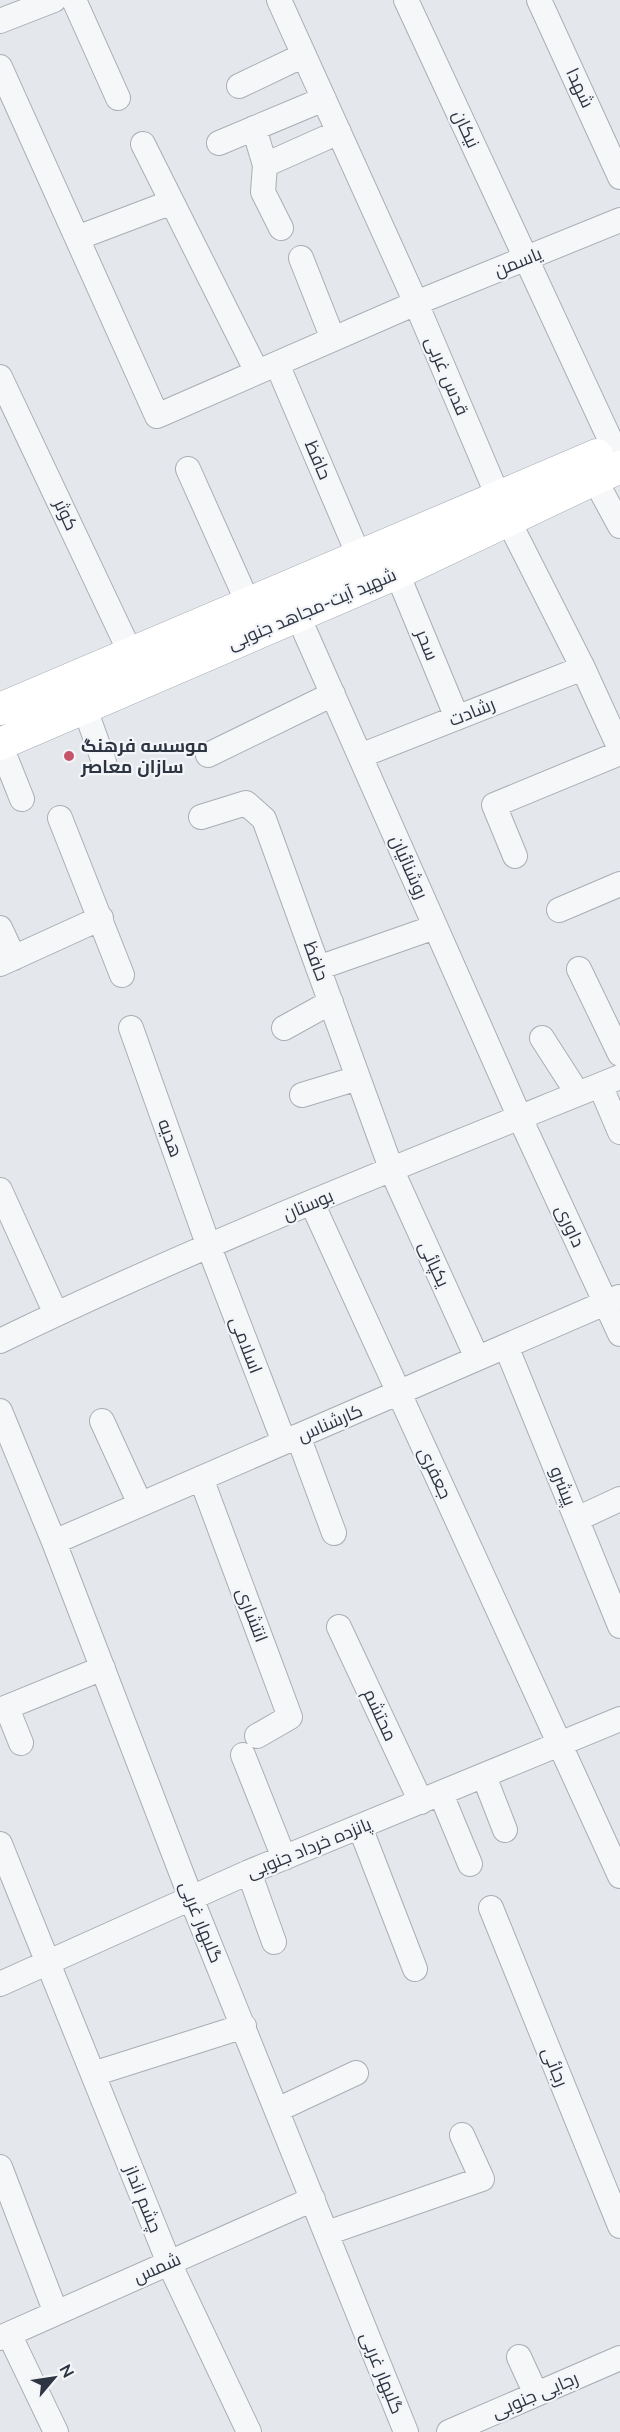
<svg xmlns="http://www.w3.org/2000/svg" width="620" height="2432" font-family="'Nunito Sans',Cairo,sans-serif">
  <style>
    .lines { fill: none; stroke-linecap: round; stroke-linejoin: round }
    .minor-casing { stroke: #a9aeb5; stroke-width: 26 }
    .major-casing { stroke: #a4abb5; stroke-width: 33 }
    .minor { stroke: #f6f7f9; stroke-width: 24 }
    .major { stroke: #fff; stroke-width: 32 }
    .poi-dot { fill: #c45569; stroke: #f3f5f8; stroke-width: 2 }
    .labels { text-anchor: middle; stroke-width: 4.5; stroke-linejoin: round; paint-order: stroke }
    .street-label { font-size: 18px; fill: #2d3542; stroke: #f3f5f8 }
    .poi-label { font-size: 18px; font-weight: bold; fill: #2d3542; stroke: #f3f5f8; text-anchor: start }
  </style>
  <rect width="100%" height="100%" fill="#e4e7eb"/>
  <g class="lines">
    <g class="minor-casing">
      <path id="minor" d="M74 0 118 98
        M279 0 416 303 508 520 583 668 620 749
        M406 0 620 461
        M539 0 620 177
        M0 21 54 0
        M0 67 157 416 416 303 620 220
        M239 86 304 55
        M254 128 265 165 263 192 281 228
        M219 143 324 99
        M143 144 257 372
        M265 165 339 132
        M77 238 172 202
        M301 258 333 339
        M277 364 359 556
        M0 377 131 654
        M188 469 248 603
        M594 478 620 526
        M397 573 457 718
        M298 616 520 1118 620 1334
        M84 706 104 762
        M0 744 22 799
        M208 755 333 694
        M360 756 583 668
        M201 817 246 803 264 819 392 1171 477 1358
        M60 818 122 975
        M515 856 494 805 620 753
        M559 910 620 884
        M0 928 14 958
        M0 964 101 918
        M318 968 435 927
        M579 969 620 1054
        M131 1028 209 1247 284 1442
        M284 1028 331 1002
        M542 1038 578 1094
        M600 1085 620 1132
        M302 1095 358 1078
        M0 1190 56 1314
        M312 1203 620 1876
        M0 1341C202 1243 412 1161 620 1077
        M506 1346 620 1626
        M0 1411 54 1542 191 1898 406 2432
        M102 1421 140 1504
        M298 1436 334 1533
        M201 1478 290 1717 257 1736
        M577 1519 620 1499
        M54 1542 619 1297
        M339 1627 421 1802
        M7 1708 21 1743
        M0 1710 103 1668
        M243 1755 284 1858
        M484 1776 505 1830
        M441 1794 470 1864
        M360 1827 415 1969
        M0 1844 169 2263 249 2432
        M249 1872 274 1942
        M491 1908 620 2226
        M0 1984 249 1872 620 1719
        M93 2074 244 2026
        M277 2110 356 2073
        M0 2167 56 2313
        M327 2233 482 2179 462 2135
        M9 2334 56 2432
        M0 2338 313 2199
        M519 2357 536 2394
        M449 2432 620 2358"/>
    </g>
    <g class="major-casing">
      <path id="major" d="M0 709 597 455
        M0 744 397 573 620 467"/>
    </g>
    <use href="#minor" class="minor"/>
    <use href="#major" class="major"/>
  </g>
  <circle class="poi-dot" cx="69" cy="756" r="6"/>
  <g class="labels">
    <g class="street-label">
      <text transform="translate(580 88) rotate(65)" y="6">شهدا</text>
      <text transform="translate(466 129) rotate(65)" y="6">نیکان</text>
      <text transform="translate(518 262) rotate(-22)" y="6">یاسمن</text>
      <text transform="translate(447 376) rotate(67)" y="6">قدس غربی</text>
      <text transform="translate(318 460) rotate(67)" y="6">حافظ</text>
      <text transform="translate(66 515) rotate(65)" y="6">کوثر</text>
      <text transform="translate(312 609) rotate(-23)" y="6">شهید آیت-مجاهد جنوبی</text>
      <text transform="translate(427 645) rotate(68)" y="6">سحر</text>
      <text transform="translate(472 712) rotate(-22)" y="6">رشادت</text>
      <text transform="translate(409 867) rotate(66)" y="6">روشنائیان</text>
      <text transform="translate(316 961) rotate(70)" y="6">حافظ</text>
      <text transform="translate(170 1138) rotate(70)" y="6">هدیه</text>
      <text transform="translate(308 1205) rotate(-23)" y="6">بوستان</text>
      <text transform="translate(570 1226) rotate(65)" y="6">داوری</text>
      <text transform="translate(434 1264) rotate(65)" y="6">یکپائی</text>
      <text transform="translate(246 1345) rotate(69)" y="6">اسلامی</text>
      <text transform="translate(330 1423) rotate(-23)" y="6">کارشناس</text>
      <text transform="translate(435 1473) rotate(65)" y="6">جعفری</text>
      <text transform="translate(563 1486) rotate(68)" y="6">پیشرو</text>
      <text transform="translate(252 1615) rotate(69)" y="6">انتشاری</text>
      <text transform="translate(380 1715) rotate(65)" y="6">محتشم</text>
      <text transform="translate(309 1848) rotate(-22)" y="6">پانزده خرداد جنوبی</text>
      <text transform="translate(201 1922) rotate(68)" y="6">گلبهار غربی</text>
      <text transform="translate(555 2067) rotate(68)" y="6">رجائی</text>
      <text transform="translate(143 2199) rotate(68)" y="6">چشم انداز</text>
      <text transform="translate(157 2268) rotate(-24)" y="6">شمس</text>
      <text transform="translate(382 2373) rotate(68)" y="6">گلبهار غربی</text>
      <text transform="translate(535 2395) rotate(-23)" y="6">رجایی جنوبی</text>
    </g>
    <g class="poi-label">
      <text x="81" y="752">موسسه فرهنگ<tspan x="81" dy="21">سازان معاصر</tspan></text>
    </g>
  </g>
  <g transform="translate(54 2378) rotate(61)" stroke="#f3f5f8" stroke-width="4.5" paint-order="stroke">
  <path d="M0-4.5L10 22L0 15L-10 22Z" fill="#2d3542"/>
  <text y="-9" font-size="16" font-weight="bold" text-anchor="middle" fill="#2d3542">N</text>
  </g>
</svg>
